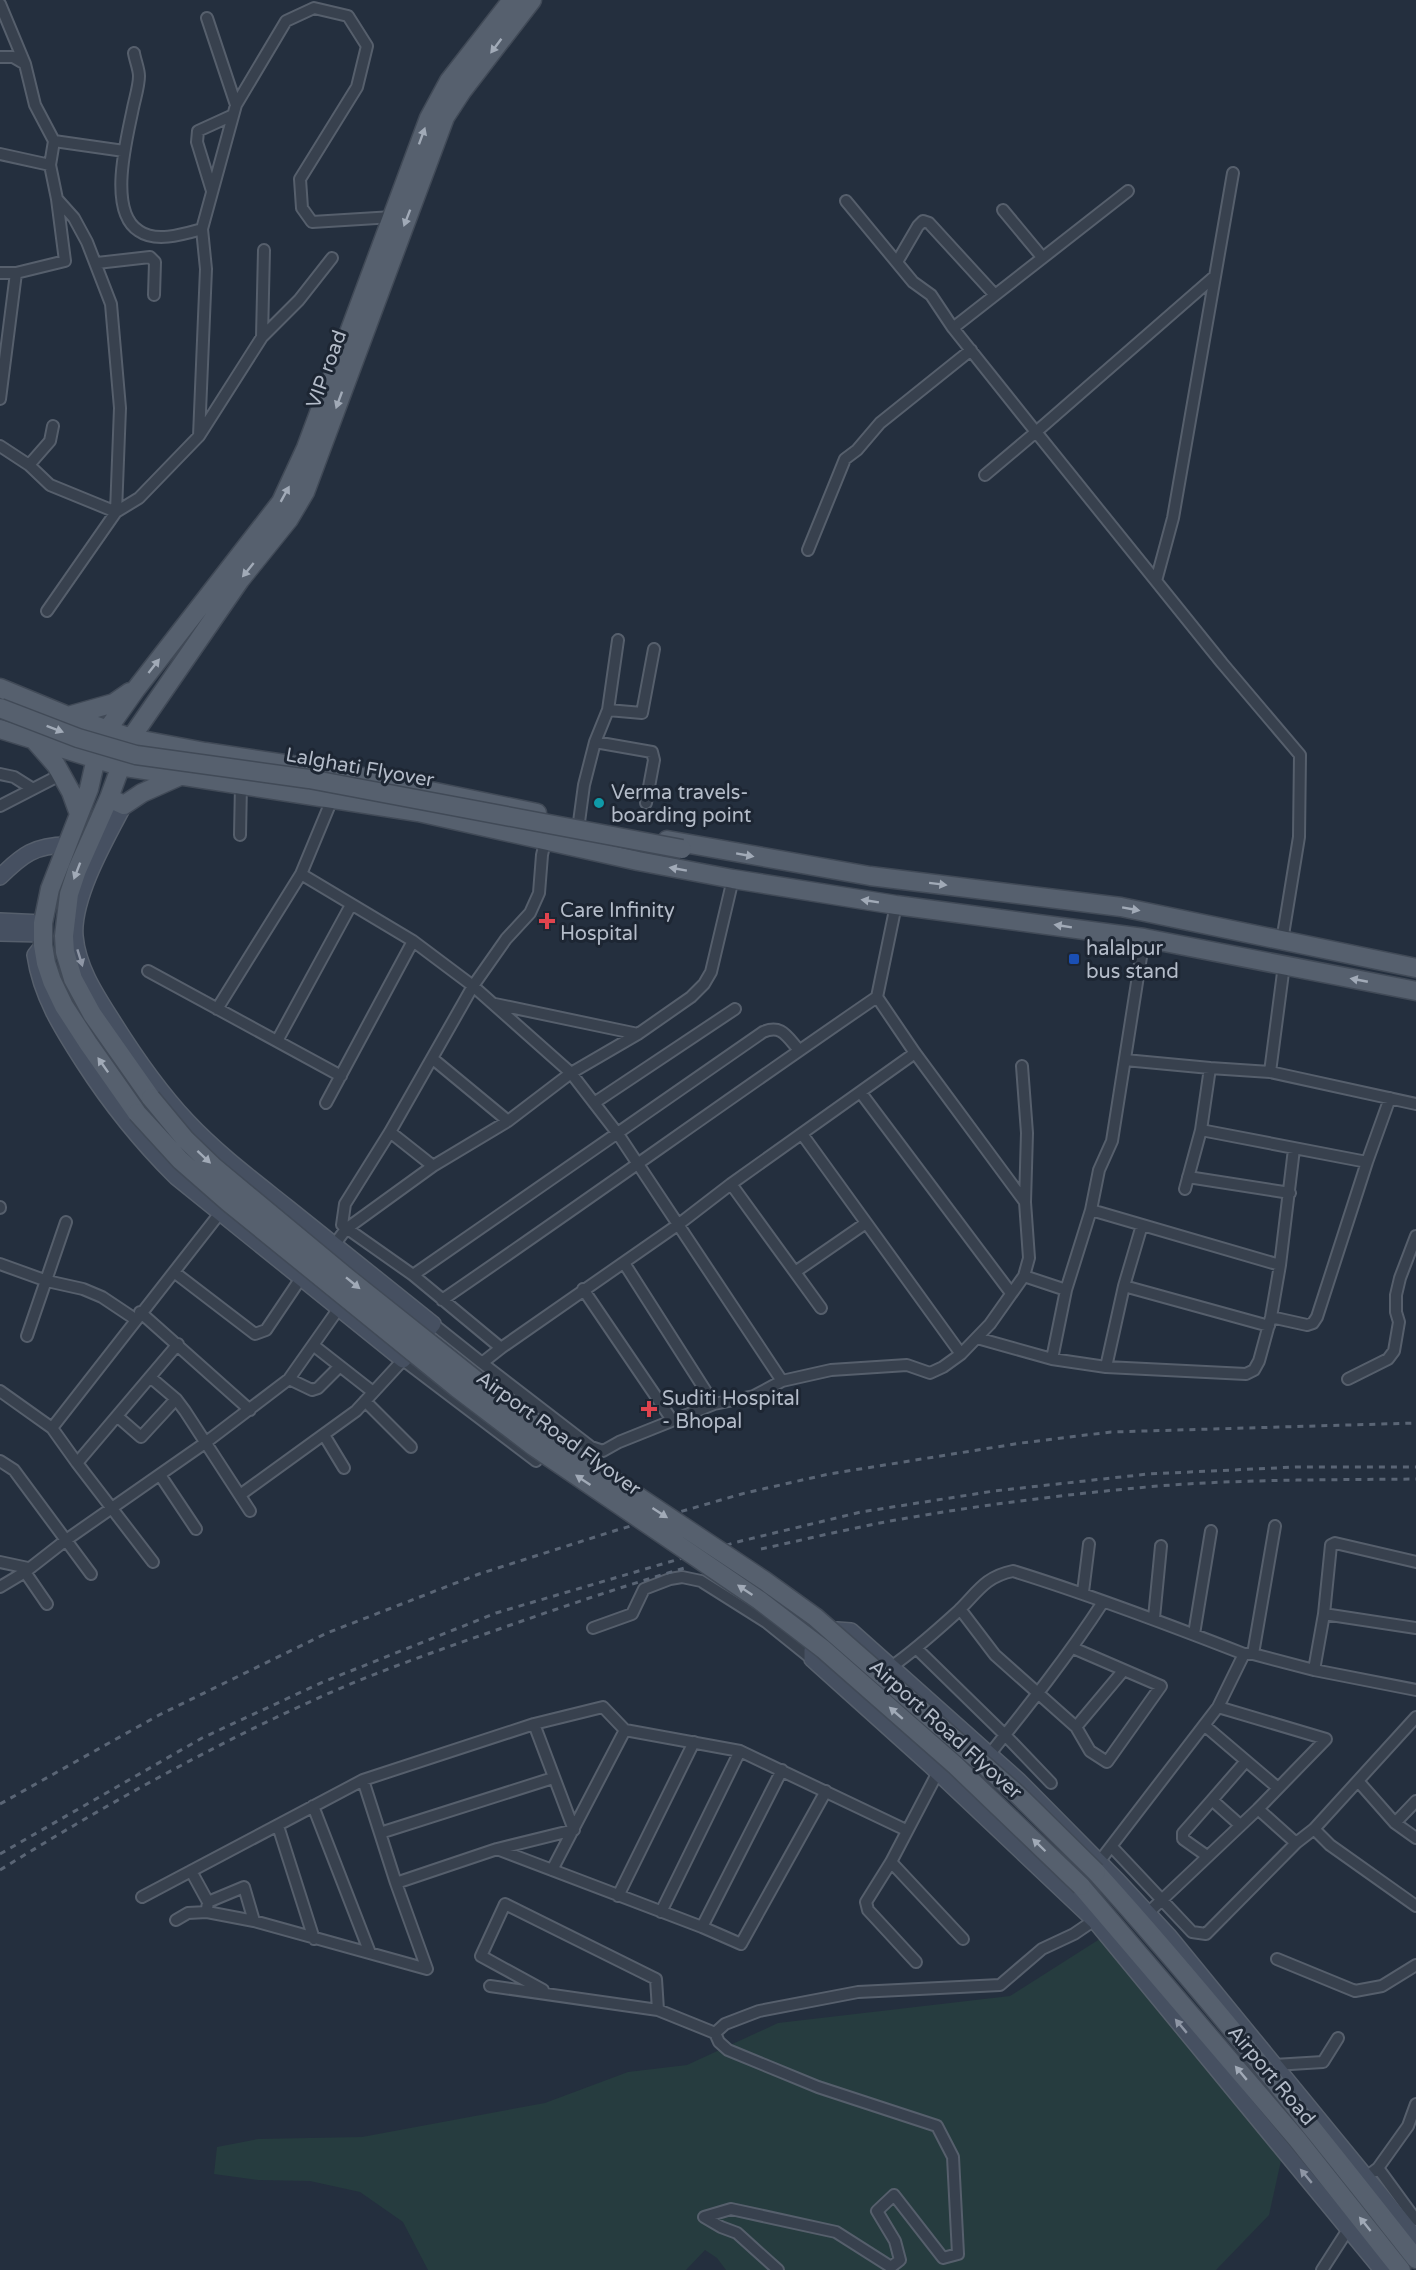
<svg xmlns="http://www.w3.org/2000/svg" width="1416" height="2270" font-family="'Varela Round',sans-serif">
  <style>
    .green { fill: #263c3f }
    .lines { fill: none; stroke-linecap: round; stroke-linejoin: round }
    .street-casing { stroke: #565f6c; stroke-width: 14 }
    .secondary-casing { stroke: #565f6c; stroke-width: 18 }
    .primary-casing { stroke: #414a57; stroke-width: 21 }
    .street { stroke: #38414e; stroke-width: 10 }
    .secondary { stroke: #465061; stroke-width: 15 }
    .primary { stroke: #56606e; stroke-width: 18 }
    .rail { stroke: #5a6575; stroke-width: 3; stroke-dasharray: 6 6; stroke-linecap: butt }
    .primary-bridge-casing { stroke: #414a57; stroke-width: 21; stroke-linecap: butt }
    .primary-bridge { stroke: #56606e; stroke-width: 18 }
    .oneway { fill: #a1aab7 }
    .oneway2 { fill: #8e96a5 }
    .culture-dot { fill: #0f9aa8; stroke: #1d2633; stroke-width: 2 }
    .health-dot { fill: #e0444e; stroke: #1d2633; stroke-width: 2 }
    .transit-dot { fill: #1a4fb4; stroke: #1d2633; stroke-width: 2 }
    .labels { text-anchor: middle; stroke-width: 6; stroke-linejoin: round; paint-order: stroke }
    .street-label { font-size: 20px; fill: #b4bcc9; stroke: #1d2633 }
    .poi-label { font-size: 20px; fill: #b4bcc9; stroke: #1d2633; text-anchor: start }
  </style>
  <rect width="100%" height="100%" fill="#242f3e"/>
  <path class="green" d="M1106 1935 1282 2156 1269 2215 1216 2270H726L717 2258 705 2250 686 2270H428L403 2222 360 2192 310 2181 258 2180 214 2174 217 2147 258 2139 362 2137 545 2103 628 2072 687 2065 778 2023 1010 1996Z"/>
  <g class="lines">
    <g class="street-casing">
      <path id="street" d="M0 4 25 64
        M207 18 236 105
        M134 53C135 60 139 69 139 76 139 86 135 98 133 108 127 138 107 211 139 231 156 243 184 234 202 229L236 105 286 21 314 8 348 16 367 46 357 87 300 179 302 208 312 222 393 217
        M0 57H13L25 64 35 105 54 141 50 165 57 199 74 218 87 242 111 304 120 408 116 512 50 485 29 465 0 446
        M54 141 124 151
        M0 154 50 165
        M212 191 197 142 198 131 233 115
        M846 201 913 282 931 295 953 328 1128 191
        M1003 210 1042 257
        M897 262 918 226 923 221 929 223 995 295
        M97 263 150 257 155 262 154 295
        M0 273H16L65 261 57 199
        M1215 276 1036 432 1156 581 1173 518 1233 173
        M953 328 1036 432 985 475
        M262 337 264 250
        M0 399 16 273
        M199 436 206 269 202 229
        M29 465 50 441 53 426
        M808 550 845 459 857 450 880 423 971 350
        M1156 581 1222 663 1300 755 1299 837 1282 941
        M47 611 116 512 139 498 199 436 262 337 299 300 332 258
        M608 710 642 713 654 649
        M595 742 652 752 654 760 646 803
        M0 774 14 777 33 789
        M0 806 62 774
        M579 822 584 785 595 742 608 710 618 640
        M240 835 241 784
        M545 842 542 855 539 893 530 913 506 939 473 986 390 1132 345 1204 342 1225 413 1275 501 1348 482 1363 591 1447 603 1451 619 1442 714 1404 754 1396 782 1381 831 1370 907 1365 930 1373 943 1367 961 1354 990 1324 1024 1276 1029 1258 1025 1202 1027 1133 1022 1066
        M301 874 413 941 473 986 571 1073 618 1134 782 1381
        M148 971 341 1076
        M877 997 915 1053 1025 1202
        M495 1004 638 1034
        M217 1009 301 874 333 797
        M277 1041 351 905
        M433 1059 508 1121
        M1125 1060 1210 1068
        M1270 1072 1284 965
        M861 1093 1011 1293
        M326 1103 413 941
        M594 1103 735 1009
        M1201 1130 1367 1162
        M390 1132 433 1166
        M802 1134 961 1354
        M1188 1177 1290 1193
        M731 1184 821 1308
        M1185 1189 1201 1130 1210 1068 1270 1072 1416 1104
        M0 1208V1207
        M1091 1210 1280 1265
        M334 1245 346 1229 433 1166 508 1121 571 1073 638 1034 691 997 704 984 711 972 733 879
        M624 1263 714 1404
        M0 1264 47 1281 83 1289 102 1297 135 1319
        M174 1272 255 1334 266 1330 301 1278
        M795 1272 866 1223
        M413 1275 763 1032C782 1024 787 1037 799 1050
        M1024 1276 1066 1290
        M1124 1286 1269 1326
        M583 1289 672 1420
        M442 1300C588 1200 731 1097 877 997L896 905
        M140 1312 250 1410
        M1271 1317 1307 1325 1313 1323 1317 1317 1367 1162 1390 1098
        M433 1324 482 1363
        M27 1336 66 1222
        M977 1338 1052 1359 1106 1367 1246 1374 1254 1370 1259 1361 1271 1317 1280 1265 1294 1149
        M313 1345 373 1392
        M501 1348 679 1224 731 1184 915 1053
        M1052 1359 1066 1290 1091 1210 1099 1170 1112 1141 1144 938
        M1106 1367 1124 1286 1142 1225
        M150 1377 176 1399 185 1411 250 1511
        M289 1379 312 1390 318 1388 340 1366
        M1348 1379 1388 1359 1394 1351 1399 1322 1396 1312V1295L1400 1278 1416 1236
        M0 1391 52 1428 77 1463 153 1562
        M365 1401 411 1447
        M118 1417 141 1437 176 1399
        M52 1428 220 1213
        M324 1435 344 1468
        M0 1461 14 1470 91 1574
        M77 1463 178 1344
        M160 1475 196 1529
        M240 1495 356 1411 403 1360 536 1461
        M0 1562 28 1568
        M25 1572 47 1604
        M0 1587 25 1572 66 1540 205 1443 289 1379 339 1308
        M1083 1592 1089 1544
        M960 1609 995 1655 1076 1727 1090 1751 1107 1762 1161 1686 1073 1648
        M1324 1614 1416 1628
        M1154 1618 1161 1546
        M593 1628 632 1614 644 1589 670 1579 682 1577 701 1581 766 1622 812 1659
        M1194 1634 1211 1531
        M917 1649 1005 1735 1051 1783
        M1253 1654 1275 1526
        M891 1667C914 1651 934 1633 955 1614 976 1595 983 1577 1013 1571 1091 1595 1167 1624 1244 1654H1253L1314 1670 1416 1690
        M1314 1670 1324 1614 1331 1545 1335 1543 1416 1562
        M1204 1725 1278 1788
        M1076 1727 1123 1671
        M989 1755C1029 1705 1068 1656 1103 1602
        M363 1780 396 1883 427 1969
        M1358 1781 1395 1823 1416 1838
        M1212 1800 1246 1761
        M313 1806 370 1953
        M1258 1809 1296 1843
        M1395 1823 1416 1801
        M278 1826 314 1939
        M1314 1829 1330 1845 1416 1906
        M380 1833 553 1778
        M1112 1847 1192 1932 1206 1934 1296 1843 1314 1829 1416 1717
        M497 1849 702 1927 741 1944 826 1791
        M1207 1856 1183 1839V1833L1212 1800 1240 1825
        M891 1862 963 1939
        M1099 1862 1218 1707 1244 1654
        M552 1870 625 1730
        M191 1871 208 1902 207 1909
        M396 1883 497 1849 574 1830 534 1724
        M618 1896 694 1742
        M142 1897 363 1780 534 1724 603 1707 625 1730 740 1751 906 1830
        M208 1902 244 1887 254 1921
        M661 1912 740 1751
        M1148 1913 1258 1809 1326 1739 1218 1707
        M176 1920 188 1913 207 1912 254 1921 427 1969
        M702 1927 782 1770
        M1277 1959 1355 1991 1382 1986 1416 1965
        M916 1962 868 1910 866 1902 891 1862 938 1772
        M490 1986 658 2010 715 2033 719 2042 728 2050 818 2087 937 2126 953 2157 958 2254 943 2258 894 2195 877 2211 895 2241 900 2260 891 2267 836 2232 731 2209 704 2217 721 2227 737 2233 778 2270
        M543 1990 481 1956 505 1904 656 1979 658 2010
        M715 2033 725 2024 759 2011 858 1992 1000 1985 1042 1949 1074 1934 1099 1917
        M1274 2065 1323 2062 1338 2038
        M1378 2168 1416 2220
        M1362 2180 1378 2168 1408 2126 1416 2104
        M1322 2270 1349 2228"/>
    </g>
    <g class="secondary-casing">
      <path id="secondary" d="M0 877C22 855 35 845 67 845
        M0 921 43 923
        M0 933 43 934
        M43 945 35 955C41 996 62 1029 84 1063 111 1105 141 1142 176 1177L403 1360 433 1324C384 1285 336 1246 287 1207 253 1180 217 1153 187 1121 159 1091 136 1058 114 1023 97 996 78 969 75 936 72 898 106 839 124 805
        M1382 2270 1095 1921 930 1765 812 1659V1650L837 1630 851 1631 1019 1781 1118 1881 1168 1935 1416 2238"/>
    </g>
    <g class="primary-casing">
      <path id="primary" d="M0 688 68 716 131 738 205 752 338 772 537 813
        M68 716 114 703 130 692
        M0 729 119 766 418 812 638 861 733 879 896 905 1144 938 1416 991
        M36 742 56 765 71 792 79 814
        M109 798 124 805 142 793 180 776
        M667 840 870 876 1121 907 1416 968
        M151 1098 92 1014 73 979 65 952 64 936 69 894 77 870 109 798 131 738 240 580 289 519 305 492 445 117 462 91 532 0
        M137 1113 88 1043 64 1006 52 981 46 963 43 945V923L50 889 89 789 96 758 107 730 136 689 281 502 306 448 429 118 449 81 512 0
        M1096 1872C1208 1996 1313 2128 1416 2259
        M1081 1886 1297 2139 1401 2270"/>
    </g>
    <use href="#street" class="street"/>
    <use href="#secondary" class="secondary"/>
    <use href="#primary" class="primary"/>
    <path class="rail" d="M761 1549C802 1540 844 1530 885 1522 972 1506 1060 1495 1147 1487 1237 1479 1326 1480 1416 1479
      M0 1804 159 1715 327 1633 479 1574 617 1530 745 1493 829 1474 1021 1443 1111 1432 1416 1423
      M0 1854 202 1738 323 1682 496 1613 737 1542 861 1512 994 1491 1148 1474 1296 1467H1416
      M0 1870C102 1807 207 1748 316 1699 371 1674 428 1654 485 1634 553 1610 620 1587 688 1567"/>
    <g class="primary-bridge-casing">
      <path id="primary-bridge" d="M0 708 78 738 136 755 309 779 682 849
        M151 1098 185 1139 214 1167 349 1279 477 1381 562 1446 765 1581 815 1617 1016 1793 1096 1872
        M137 1113 180 1160 228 1202 457 1388 533 1446 759 1600 823 1649 955 1765 1081 1886"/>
    </g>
    <use href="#primary-bridge" class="primary-bridge"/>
  </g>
  <defs><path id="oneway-solid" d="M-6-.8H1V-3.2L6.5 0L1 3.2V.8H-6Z" transform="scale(1.5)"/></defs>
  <g class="oneway">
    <use href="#oneway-solid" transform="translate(496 46) rotate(127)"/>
    <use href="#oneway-solid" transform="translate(422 136) rotate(-70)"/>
    <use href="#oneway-solid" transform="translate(407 218) rotate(111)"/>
    <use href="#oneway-solid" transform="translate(339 400) rotate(110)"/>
    <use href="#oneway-solid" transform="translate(285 494) rotate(-61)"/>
    <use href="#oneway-solid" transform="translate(248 570) rotate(129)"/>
    <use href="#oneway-solid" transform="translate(154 666) rotate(-52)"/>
    <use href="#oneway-solid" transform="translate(55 729) rotate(21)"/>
    <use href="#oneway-solid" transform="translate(745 855) rotate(10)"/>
    <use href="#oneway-solid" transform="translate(678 869) rotate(-170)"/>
    <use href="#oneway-solid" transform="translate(77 871) rotate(111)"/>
    <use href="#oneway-solid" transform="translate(938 884) rotate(7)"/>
    <use href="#oneway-solid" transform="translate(870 901) rotate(-171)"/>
    <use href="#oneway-solid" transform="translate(1131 909) rotate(10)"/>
    <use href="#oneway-solid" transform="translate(1063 926) rotate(-171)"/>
    <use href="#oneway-solid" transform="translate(1359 980) rotate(-169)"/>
    <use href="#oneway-solid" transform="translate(103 1065) rotate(-125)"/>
    <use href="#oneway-solid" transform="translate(204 1157) rotate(43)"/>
    <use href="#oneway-solid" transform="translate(353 1283) rotate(39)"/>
    <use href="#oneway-solid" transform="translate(583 1480) rotate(-146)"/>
    <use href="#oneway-solid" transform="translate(660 1513) rotate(33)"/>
    <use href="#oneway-solid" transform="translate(745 1590) rotate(-146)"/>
    <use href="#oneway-solid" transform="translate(896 1713) rotate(-139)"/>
    <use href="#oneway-solid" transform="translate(1039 1845) rotate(-136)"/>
    <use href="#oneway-solid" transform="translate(1241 2073) rotate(-130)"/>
    <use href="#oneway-solid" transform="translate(1365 2224) rotate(-129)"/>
  </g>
  <g class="oneway2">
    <use href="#oneway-solid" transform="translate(80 958) rotate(73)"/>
    <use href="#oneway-solid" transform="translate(1181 2026) rotate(-130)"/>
    <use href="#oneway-solid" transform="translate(1306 2176) rotate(-130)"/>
  </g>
  <circle class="culture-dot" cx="599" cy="803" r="6"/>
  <g class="health-dot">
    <path d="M544 912h6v6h6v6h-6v6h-6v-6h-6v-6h6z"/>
    <path d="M646 1400h6v6h6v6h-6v6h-6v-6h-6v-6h6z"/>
  </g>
  <rect class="transit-dot" x="1068" y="953" width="12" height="12" rx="3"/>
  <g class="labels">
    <g class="street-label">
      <text transform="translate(326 369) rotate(-70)" y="7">VIP road</text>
      <text transform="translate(360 767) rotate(10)" y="7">Lalghati Flyover</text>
      <text transform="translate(559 1433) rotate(36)" y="7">Airport Road Flyover</text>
      <text transform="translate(946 1729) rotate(42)" y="7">Airport Road Flyover</text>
      <text transform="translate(1272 2075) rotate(50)" y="7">Airport Road</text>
    </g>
    <g class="poi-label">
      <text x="611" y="799">Verma travels-<tspan x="611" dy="23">boarding point</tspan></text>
      <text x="560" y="917">Care Infinity<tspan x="560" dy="23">Hospital</tspan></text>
      <text x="1086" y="955">halalpur<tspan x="1086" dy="23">bus stand</tspan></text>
      <text x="662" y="1405">Suditi Hospital<tspan x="662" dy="23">- Bhopal</tspan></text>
    </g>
  </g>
</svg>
